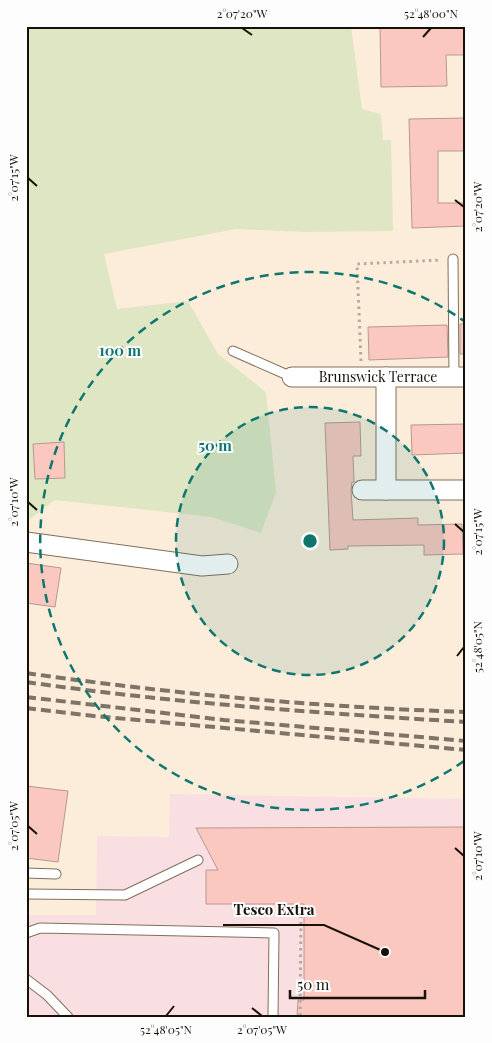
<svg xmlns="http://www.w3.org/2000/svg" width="492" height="1043" font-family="'Playfair Display',serif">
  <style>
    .commercial { fill: #f9dee2 }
    .green { fill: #dfe6c3 }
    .building { fill: #fac8bf; stroke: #b69892 }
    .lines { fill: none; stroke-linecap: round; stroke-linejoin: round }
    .service-casing { stroke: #80705b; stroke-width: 11 }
    .minor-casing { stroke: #80705b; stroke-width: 21 }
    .path { stroke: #b6a99b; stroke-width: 3; stroke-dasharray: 2.5 4; stroke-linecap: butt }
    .service { stroke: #fff; stroke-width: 9 }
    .minor { stroke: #fff; stroke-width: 19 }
    .rail { stroke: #7d7367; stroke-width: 4; stroke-dasharray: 10 5; stroke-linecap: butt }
    .ticks { fill: none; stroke: #171109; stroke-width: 2 }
    .ring { fill: none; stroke: #0f766e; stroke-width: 2.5; stroke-dasharray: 9 6 }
    .labels { text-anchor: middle; stroke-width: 4; stroke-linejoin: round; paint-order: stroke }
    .street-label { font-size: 14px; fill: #171109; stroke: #fdfdfd }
    .centre { fill: #0f766e; stroke: #fdfdfd; stroke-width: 2.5 }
    .ring-label { font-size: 15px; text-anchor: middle; font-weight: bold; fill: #0f766e; stroke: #fdfdfd; stroke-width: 4; stroke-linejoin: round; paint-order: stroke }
    .leader { fill: none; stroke: #171109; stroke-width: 2 }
    .callout-dot { fill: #171109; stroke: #fdfdfd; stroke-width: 2 }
    .callout-label { font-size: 15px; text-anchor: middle; font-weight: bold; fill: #171109; stroke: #fdfdfd; stroke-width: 4; stroke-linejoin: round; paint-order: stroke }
    .neatline { fill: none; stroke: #171109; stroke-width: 2 }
    .ticks-label { font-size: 12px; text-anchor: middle; fill: #171109 }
  </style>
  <rect width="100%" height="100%" fill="#fceddb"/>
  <path class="commercial" d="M170 794 466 799V1017H33L26 1010V915H96L97 836 169 837Z"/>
  <path class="green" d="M26 26H351L362 109 381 114 383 140H391L393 231 303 232 236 229 104 254 117 309 188 301 218 354 266 392 276 492 261 533 212 517 55 500 26 522Z"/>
  <path class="building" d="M380 26H466V55H446L447 86 381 87Z
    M466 118V151H438V203H466V226L412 228 409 119Z
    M460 324H466V354H460Z
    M447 325 448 357 369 360 368 327Z
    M360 422 361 456H353L354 482H352L351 490 353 520 418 518V525L462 524 463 554 424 555V545L348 546V549L330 550 325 423Z
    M466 424V453L412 455 411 425Z
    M64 442 65 478 35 479 33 444Z
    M26 563 61 568 55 607 26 603Z
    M26 786 68 791 58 862 26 858Z
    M466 827V1017H297L298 1000H304V904H206V870H218L196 828Z"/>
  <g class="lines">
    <g class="service-casing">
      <path id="service" d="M453 259 454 377
        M233 351 292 377
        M26 873 56 874
        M26 894 125 895 198 860
        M26 933 40 928 274 933 273 1017
        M26 979 47 995 68 1017"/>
    </g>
    <g class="minor-casing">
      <g id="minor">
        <path id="s1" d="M292 377H466"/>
        <path d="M362 490H466"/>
        <path d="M386 490V377"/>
        <path d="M26 542 202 566 228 564"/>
      </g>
    </g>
    <path class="path" d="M361 361 357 264 441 260
      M287 910H301L300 1017"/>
    <use href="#service" class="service"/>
    <use href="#minor" class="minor"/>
    <path class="rail" d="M26 673C172 694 319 707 466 712
      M26 682C172 703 319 713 466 722
      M26 697 224 720 466 741
      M26 708 94 716 466 750"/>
  </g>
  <path class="ticks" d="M242 28 252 35M423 37 431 28M28 178 37 186M455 200 464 207M28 502 37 510M455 524 464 532M457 656 464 647M28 826 37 834M455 848 464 856M252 1008 262 1016M166 1016 174 1006"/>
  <circle cx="310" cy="541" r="134" fill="#0f766e" fill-opacity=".12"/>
  <g class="ring">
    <circle cx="310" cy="541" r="134"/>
    <path d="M464 761A269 269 0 1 1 464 321"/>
  </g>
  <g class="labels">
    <g class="street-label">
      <text dy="5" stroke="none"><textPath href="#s1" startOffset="86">Brunswick Terrace</textPath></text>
    </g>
  </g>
  <circle cx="310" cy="541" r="8" class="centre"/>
  <g class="ring-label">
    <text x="120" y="356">100 m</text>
    <text x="215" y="451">50 m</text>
  </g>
  <path class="leader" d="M385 952L324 925H223"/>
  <circle class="callout-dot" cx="385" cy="952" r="5"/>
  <g class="callout-label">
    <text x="274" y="915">Tesco Extra</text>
  </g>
  <rect width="492" height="1043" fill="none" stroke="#fdfdfd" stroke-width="55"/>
  <path d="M290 990v8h135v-8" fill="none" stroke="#171109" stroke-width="2.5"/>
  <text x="297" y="990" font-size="15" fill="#171109" stroke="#fdfdfd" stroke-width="4" paint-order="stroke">50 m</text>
  <rect x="28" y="28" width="436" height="988" class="neatline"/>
  <g class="ticks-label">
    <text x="242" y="18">2°07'20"W</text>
    <text x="431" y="18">52°48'00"N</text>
    <text transform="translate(14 178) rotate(-90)" y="4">2°07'15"W</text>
    <text transform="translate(478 207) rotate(-90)" y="4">2°07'20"W</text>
    <text transform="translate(14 502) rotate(-90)" y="4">2°07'10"W</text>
    <text transform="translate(478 532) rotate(-90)" y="4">2°07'15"W</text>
    <text transform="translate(478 647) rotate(-90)" y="4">52°48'05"N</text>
    <text transform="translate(14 826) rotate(-90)" y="4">2°07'05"W</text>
    <text transform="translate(478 856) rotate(-90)" y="4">2°07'10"W</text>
    <text x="166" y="1034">52°48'05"N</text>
    <text x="262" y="1034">2°07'05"W</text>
  </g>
</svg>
